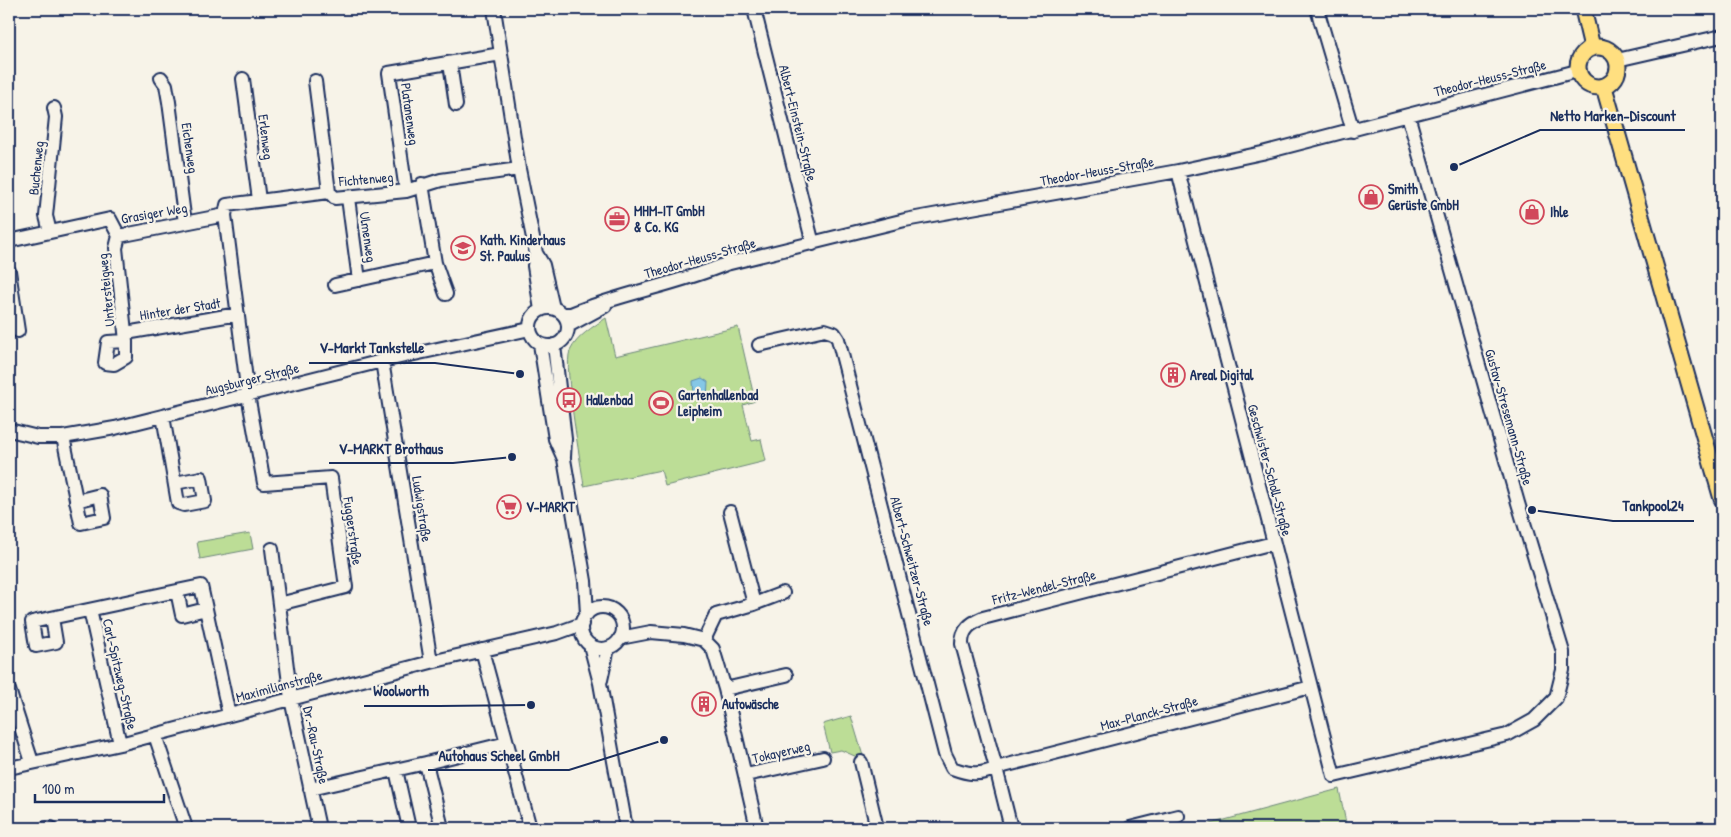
<svg xmlns="http://www.w3.org/2000/svg" width="1731" height="837" font-family="'Patrick Hand',sans-serif">
  <style>
    .green { fill: #bcdd96; stroke: #6c867a }
    .water { fill: #85c7e6; stroke: #5b8ab0 }
    .lines { fill: none; stroke-linecap: round; stroke-linejoin: round }
    .minor-casing { stroke: #1b2f5e; stroke-width: 16 }
    .major-casing { stroke: #1b2f5e; stroke-width: 19 }
    .minor { stroke: #f7f3e8; stroke-width: 12 }
    .major { stroke: #ffdf80; stroke-width: 15 }
    .labels { text-anchor: middle; stroke-width: 4.5; stroke-linejoin: round; paint-order: stroke }
    .street-label { font-size: 14px; fill: #1b2f5e; stroke: #f7f3e8 }
    .poi-label { font-size: 14px; font-weight: bold; fill: #1b2f5e; stroke: #f7f3e8; text-anchor: start }
    .leader { fill: none; stroke: #1b2f5e; stroke-width: 2 }
    .callout-dot { fill: #1b2f5e; stroke: #f7f3e8; stroke-width: 2 }
    .callout-label { font-size: 15px; text-anchor: middle; font-weight: bold; fill: #1b2f5e; stroke: #f7f3e8; stroke-width: 4.5; stroke-linejoin: round; paint-order: stroke }
  </style>
  <rect width="100%" height="100%" fill="#f7f3e8"/>
  <filter id="ink" filterUnits="userSpaceOnUse"><feTurbulence type="fractalNoise" baseFrequency=".02" numOctaves="2"/><feDisplacementMap in="SourceGraphic" scale="10" xChannelSelector="R" yChannelSelector="G"/><feConvolveMatrix kernelMatrix="1 2 1 2 8 2 1 2 1" color-interpolation-filters="sRGB"/></filter>
  <g filter="url(#ink)">
    <path class="green" d="M606 318 615 356 738 327 755 401 743 405 752 441 761 439 766 461 665 486 661 470 584 486C581 463 563 367 570 351 577 336 593 327 606 318Z
      M250 533 253 549 200 559 197 542Z
      M851 716 863 756 857 757 841 750 830 752 823 724Z
      M1339 789 1347 828H1195Z"/>
    <path class="water" d="M702 378 708 382 707 398 697 400 692 397 694 395 693 381Z"/>
    <g class="lines">
      <g class="minor-casing">
        <path id="minor" d="M494 9 519 169 536 253 543 265 553 308
          M754 9 813 244
          M1317 9 1353 131
          M1617 60 1722 36
          M450 63 456 105
          M161 78 166 85 169 102 185 223
          M243 79 259 200
          M315 81 329 192
          M1178 171 1334 776 1507 735 1534 720 1556 698 1563 670V652L1518 503 1408 115
          M422 184 435 263 446 294
          M406 191 389 73 501 54
          M348 198 359 280
          M50 232 46 216 56 117 54 108
          M119 236 116 248 126 341 108 342 105 363 114 364 126 357V341
          M119 236 225 215
          M9 241 110 219 119 236
          M536 253 534 266 541 310
          M9 271 18 331
          M335 285 435 263
          M530 327a19 19 0 1 1 38 0a19 19 0 1 1-38 0Z
          M564 314H571C621 293 676 285 726 264L905 220 1178 171 1262 153 1577 71
          M568 326 605 306
          M126 333 238 314
          M540 344 555 439 564 459 585 581 587 614
          M554 345 565 439 564 457
          M759 345 825 330 834 333 838 339 945 754 952 768C968 774 980 776 996 768L1011 828
          M382 361 431 662
          M163 416 178 503 184 505 205 501 201 478 175 483
          M9 430 38 437H63L115 428 382 361 530 329
          M63 437 81 523 104 518 100 495 76 501
          M730 512 754 604
          M1273 543 983 618C971 623 962 629 962 644L996 768 1311 687
          M272 549 291 699 319 828
          M177 591 201 586 206 609
          M279 604 346 587 331 478 264 483 248 395 225 215 227 205 329 192 335 198 406 191 441 180 519 169
          M581 628a21 21 0 1 1 42 0a21 21 0 1 1-42 0Z
          M90 610 120 744
          M52 618 56 642 36 646 32 622 177 591 182 615 206 609 229 715
          M620 638 651 632 684 635 704 640 713 649 725 689 757 828
          M704 640 716 615 754 604 783 593
          M590 645 600 683 626 828
          M482 650 530 828
          M601 680 608 648
          M725 689 786 675
          M9 690 32 762
          M155 735 186 828
          M861 762 877 828
          M426 763 507 743
          M9 768 120 744 431 662 557 633 582 624
          M396 770 409 828
          M746 775 823 758
          M310 789 426 763 442 828
          M46 828H51
          M1130 828 1178 816"/>
      </g>
      <g class="major-casing">
        <path id="major" d="M1583 9 1592 47
          M1578 67a20 20 0 1 1 40 0a20 20 0 1 1-40 0Z
          M1604 87 1722 499"/>
      </g>
      <use href="#minor" class="minor"/>
      <use href="#major" class="major"/>
    </g>
  </g>
  <defs>
    <g id="shop-ring" transform="scale(1.25)"><circle r="9.5" fill="#f7f3e8" stroke="#d1495b" stroke-width="1.5"/><path d="M-5-2.5h2.3a2.7 3.5 0 0 1 5.4 0H5L5.5 6h-11ZM-1.5-2.5h3a1.5 2.3 0 0 0-3 0Z" fill="#d1495b"/></g>
    <g id="office-ring" transform="scale(1.25)"><circle r="9.5" fill="#f7f3e8" stroke="#d1495b" stroke-width="1.5"/><path d="M-6-3h4V-5.5h4V-3h4V5H-6ZM-1-4.5V-3h2v-1.5ZM-6 0V1H6V0Z" fill="#d1495b"/></g>
    <g id="school-ring" transform="scale(1.25)"><circle r="9.5" fill="#f7f3e8" stroke="#d1495b" stroke-width="1.5"/><path d="M0-5L7-2L0 1L-7-2ZM-4 1L0 2.5L4 1V4Q0 6-4 4Z" fill="#d1495b"/></g>
    <g id="building-ring" transform="scale(1.25)"><circle r="9.5" fill="#f7f3e8" stroke="#d1495b" stroke-width="1.5"/><path d="M-4-6H4V6H1V3H-1V6H-4ZM-2.5-4.3h1.7v1.8h-1.7ZM.8-4.3h1.7v1.8H.8ZM-2.5-1h1.7V.8h-1.7ZM.8-1h1.7V.8H.8Z" fill="#d1495b"/></g>
    <g id="bus-ring" transform="scale(1.25)"><circle r="9.5" fill="#f7f3e8" stroke="#d1495b" stroke-width="1.5"/><path d="M-5-6H5V4H4V6H2V4H-2V6H-4V4H-5ZM-3.5-4V0h7V-4ZM-3.5 1.2v1.5H-2V1.2ZM2 1.2v1.5H3.5V1.2Z" fill="#d1495b"/></g>
    <g id="stadium-ring" transform="scale(1.25)"><circle r="9.5" fill="#f7f3e8" stroke="#d1495b" stroke-width="1.5"/><path d="M0-5a6.5 5 0 1 0 0 10a6.5 5 0 1 0 0-10ZM-3.5-1.8h7v3.6h-7Z" fill="#d1495b"/></g>
    <g id="supermarket-ring" transform="scale(1.25)"><circle r="9.5" fill="#f7f3e8" stroke="#d1495b" stroke-width="1.5"/><path d="M-6-5.5h2.5l.6 2H6L4.5 2H-2.5L-4.4-4H-6ZM-1.5 3.2a1.3 1.3 0 1 0 .1 0ZM3 3.2a1.3 1.3 0 1 0 .1 0Z" fill="#d1495b"/></g>
  </defs>
  <g fill-rule="evenodd">
    <use href="#shop-ring" x="1371" y="197"/>
    <use href="#shop-ring" x="1532" y="212"/>
    <use href="#office-ring" x="617" y="219"/>
    <use href="#school-ring" x="463" y="248"/>
    <use href="#building-ring" x="1173" y="375"/>
    <use href="#bus-ring" x="569" y="400"/>
    <use href="#stadium-ring" x="661" y="403"/>
    <use href="#supermarket-ring" x="509" y="507"/>
    <use href="#building-ring" x="704" y="704"/>
  </g>
  <g class="labels">
    <g class="street-label">
      <text transform="translate(1490 78) rotate(-14)" y="5">Theodor-Heuss-Straße</text>
      <text transform="translate(410 114) rotate(82)" y="5">Platanenweg</text>
      <text transform="translate(798 123) rotate(76)" y="5">Albert-Einstein-Straße</text>
      <text transform="translate(266 137) rotate(83)" y="5">Erlenweg</text>
      <text transform="translate(190 148) rotate(82)" y="5">Eichenweg</text>
      <text transform="translate(36 168) rotate(-84)" y="5">Buchenweg</text>
      <text transform="translate(1097 171) rotate(-10)" y="5">Theodor-Heuss-Straße</text>
      <text transform="translate(366 179) rotate(-5)" y="5">Fichtenweg</text>
      <text transform="translate(154 213) rotate(-10)" y="5">Grasiger Weg</text>
      <text transform="translate(368 237) rotate(82)" y="5">Ulmenweg</text>
      <text transform="translate(700 258) rotate(-16)" y="5">Theodor-Heuss-Straße</text>
      <text transform="translate(106 290) rotate(-96)" y="5">Untersteigweg</text>
      <text transform="translate(180 309) rotate(-9)" y="5">Hinter der Stadt</text>
      <text transform="translate(252 379) rotate(-14)" y="5">Augsburger Straße</text>
      <text transform="translate(1509 417) rotate(74)" y="5">Gustav-Stresemann-Straße</text>
      <text transform="translate(1270 470) rotate(75)" y="5">Geschwister-Scholl-Straße</text>
      <text transform="translate(422 509) rotate(81)" y="5">Ludwigstraße</text>
      <text transform="translate(353 531) rotate(82)" y="5">Fuggerstraße</text>
      <text transform="translate(912 561) rotate(75)" y="5">Albert-Schweitzer-Straße</text>
      <text transform="translate(1044 587) rotate(-14)" y="5">Fritz-Wendel-Straße</text>
      <text transform="translate(120 674) rotate(77)" y="5">Carl-Spitzweg-Straße</text>
      <text transform="translate(279 686) rotate(-15)" y="5">Maximilianstraße</text>
      <text transform="translate(1149 713) rotate(-15)" y="5">Max-Planck-Straße</text>
      <text transform="translate(316 745) rotate(78)" y="5">Dr.-Rau-Straße</text>
      <text transform="translate(781 752) rotate(-13)" y="5">Tokayerweg</text>
    </g>
    <g class="poi-label">
      <text x="1388" y="194">Smith<tspan x="1388" dy="16">Gerüste GmbH</tspan></text>
      <text x="634" y="216">MHM-IT GmbH<tspan x="634" dy="16">&amp; Co. KG</tspan></text>
      <text x="1550" y="217">Ihle</text>
      <text x="480" y="245">Kath. Kinderhaus<tspan x="480" dy="16">St. Paulus</tspan></text>
      <text x="1190" y="380">Areal Digital</text>
      <text x="678" y="400">Gartenhallenbad<tspan x="678" dy="16">Leipheim</tspan></text>
      <text x="586" y="405">Hallenbad</text>
      <text x="526" y="512">V-MARKT</text>
      <text x="722" y="709">Autowäsche</text>
    </g>
  </g>
  <path class="leader" d="M1454 167L1540 130H1685M520 374L435 363H309M512 457L453 463H329M1532 510L1613 521H1694M531 705L439 706H364M664 740L569 770H428"/>
  <g class="callout-dot">
    <circle cx="1454" cy="167" r="5"/>
    <circle cx="520" cy="374" r="5"/>
    <circle cx="512" cy="457" r="5"/>
    <circle cx="1532" cy="510" r="5"/>
    <circle cx="531" cy="705" r="5"/>
    <circle cx="664" cy="740" r="5"/>
  </g>
  <g class="callout-label">
    <text x="1613" y="121">Netto Marken-Discount</text>
    <text x="372" y="353">V-Markt Tankstelle</text>
    <text x="391" y="454">V-MARKT Brothaus</text>
    <text x="1653" y="511">Tankpool24</text>
    <text x="401" y="696">Woolworth</text>
    <text x="499" y="761">Autohaus Scheel GmbH</text>
  </g>
  <rect width="1731" height="837" fill="none" stroke="#f7f3e8" stroke-width="30"/>
  <rect x="15" y="15" width="1701" height="807" fill="none" stroke="#1b2f5e" stroke-width="2" filter="url(#ink)"/>
  <path d="M35 794v8h129v-8" fill="none" stroke="#1b2f5e" stroke-width="2.5"/>
  <text x="42" y="794" font-size="15" fill="#1b2f5e" stroke="#f7f3e8" stroke-width="4" paint-order="stroke">100 m</text>
</svg>
